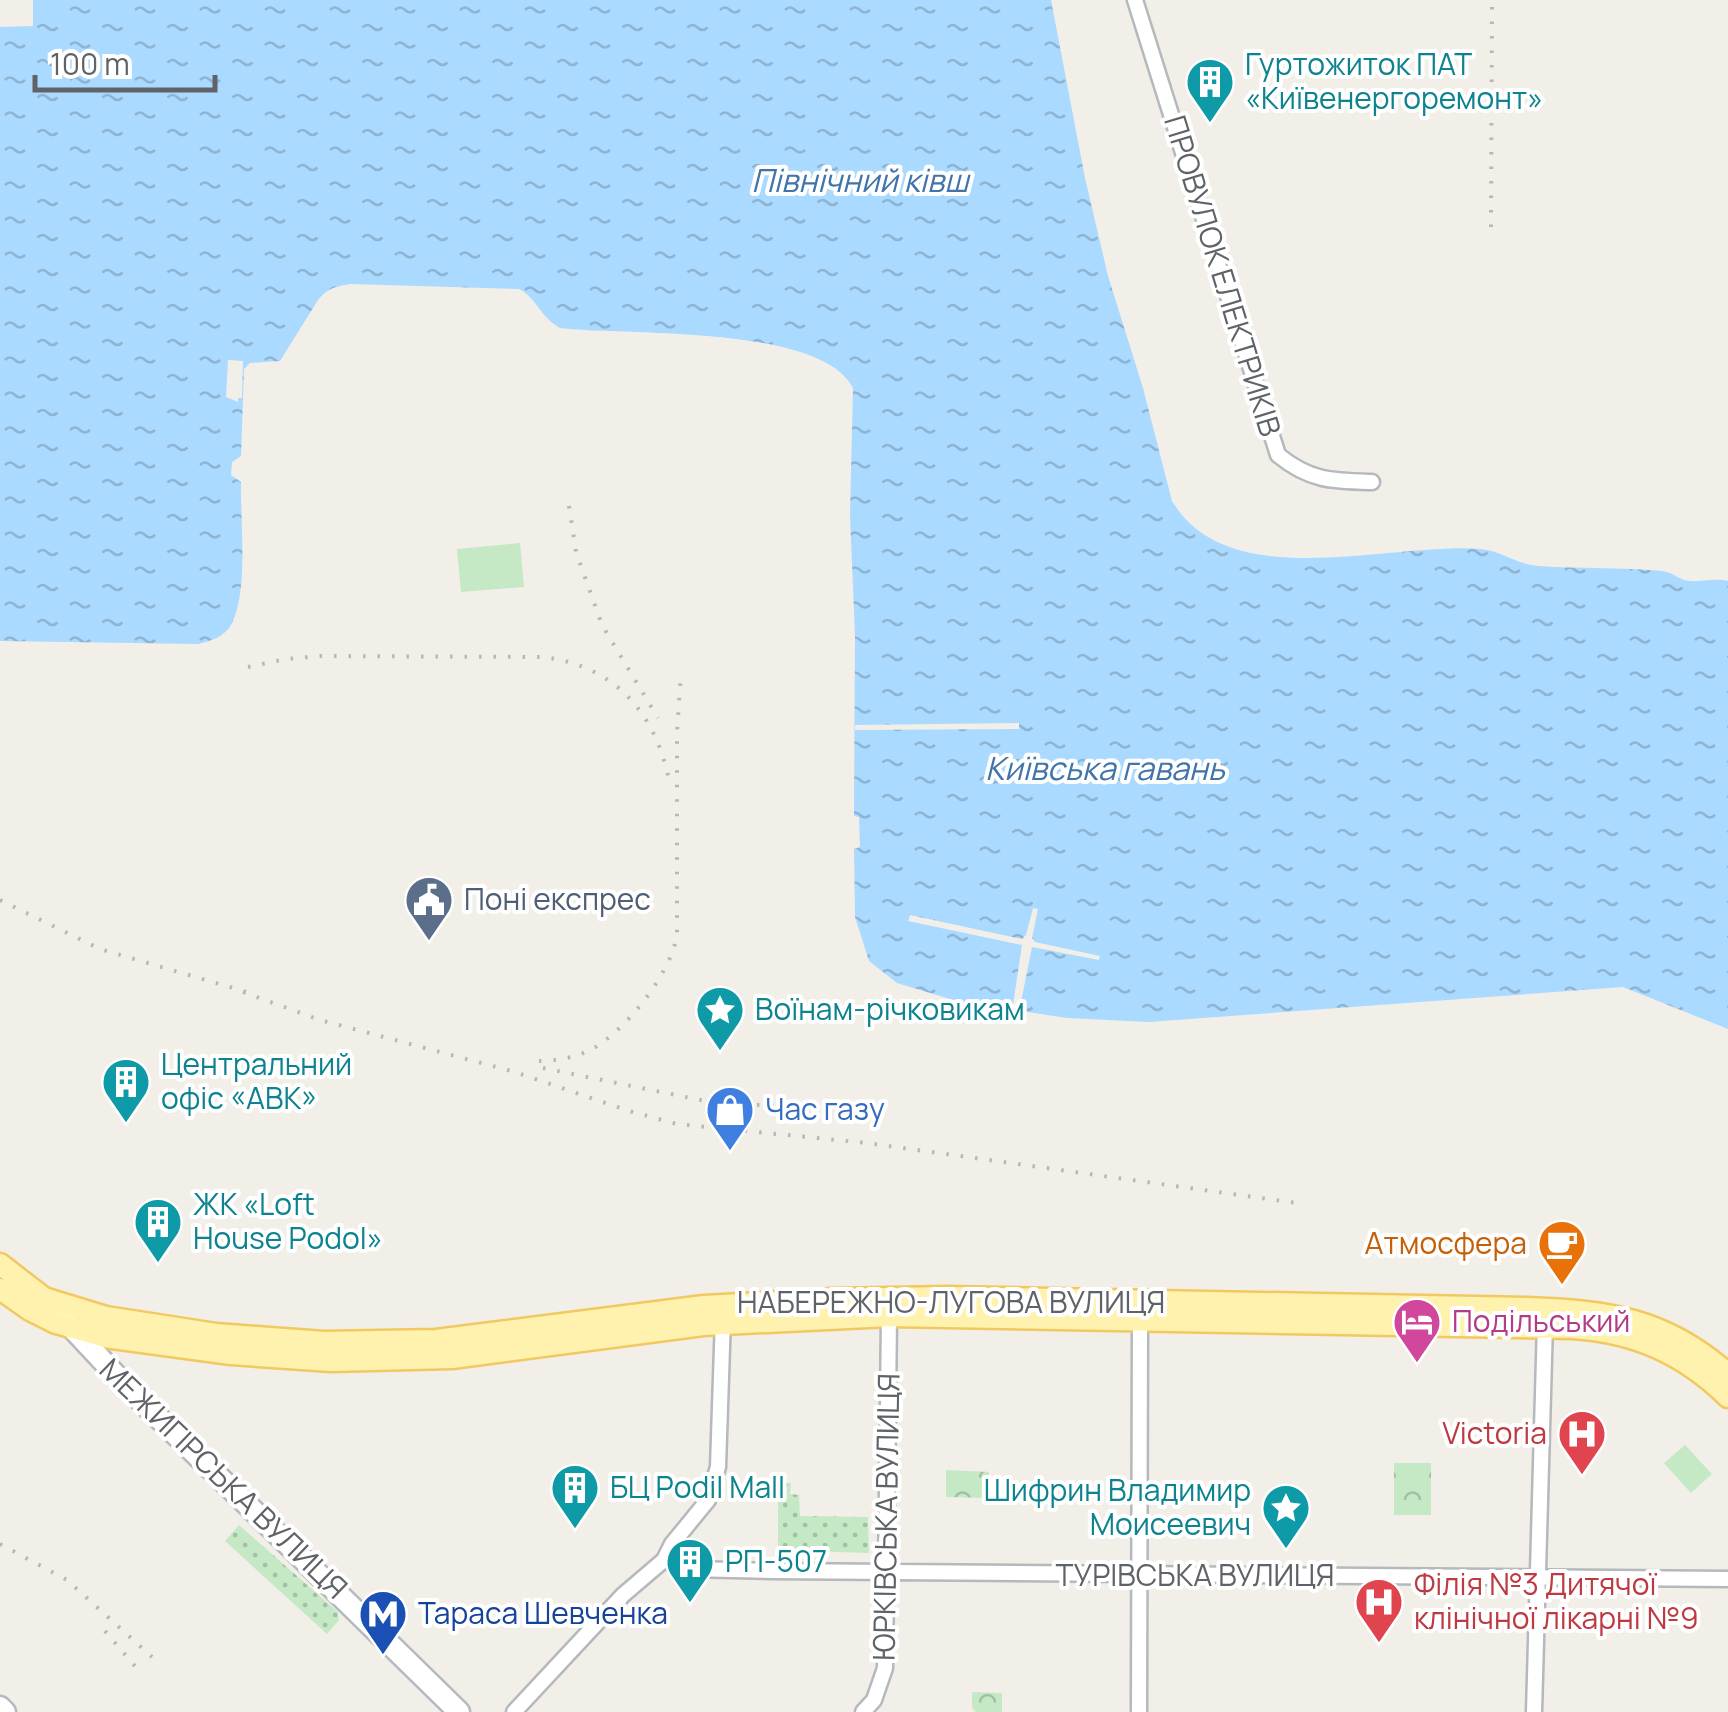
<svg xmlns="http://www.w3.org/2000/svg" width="1728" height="1712" font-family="Manrope,sans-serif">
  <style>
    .grass { fill: url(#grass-dots) }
    .forest { fill: url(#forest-crowns) }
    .garden { fill: #c5e8c5 }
    .water { fill: url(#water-ripples) }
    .pier { fill: #f1efe8 }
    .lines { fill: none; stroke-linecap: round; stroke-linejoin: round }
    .street-casing { stroke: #b5b8bc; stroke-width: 19 }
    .secondary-casing { stroke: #b6babf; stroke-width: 25 }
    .primary-casing { stroke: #f2c960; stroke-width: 25 }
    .street { stroke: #fff; stroke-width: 14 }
    .secondary { stroke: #fff; stroke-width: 20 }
    .primary { stroke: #fff2af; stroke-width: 20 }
    .rail { stroke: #b6b7b8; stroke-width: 4; stroke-dasharray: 2.5 12; stroke-linecap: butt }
    .labels { text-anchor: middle; stroke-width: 8; stroke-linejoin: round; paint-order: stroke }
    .culture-label { font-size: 30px; fill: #0d838f; stroke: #fff; text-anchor: start }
    .street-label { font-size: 30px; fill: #5f6368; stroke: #fff }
    .service-label { font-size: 30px; fill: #4e5e75; stroke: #fff; text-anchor: start }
    .shop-label { font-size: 30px; fill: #366cbe; stroke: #fff; text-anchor: start }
    .food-label { font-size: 30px; fill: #c56008; stroke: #fff; text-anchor: end }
    .hotel-label { font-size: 30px; fill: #b23c85; stroke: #fff; text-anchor: start }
    .health-label { font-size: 30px; fill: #be3a42; stroke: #fff; text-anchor: end }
    .transit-label { font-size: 30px; fill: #164399; stroke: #fff; text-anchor: start }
    .water-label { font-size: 32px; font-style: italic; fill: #4174aa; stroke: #fff }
  </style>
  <defs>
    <pattern id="grass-dots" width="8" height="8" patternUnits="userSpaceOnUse" patternTransform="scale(2.5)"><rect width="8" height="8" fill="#c5e8c5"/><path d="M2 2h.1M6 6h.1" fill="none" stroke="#a3c0a4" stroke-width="1.8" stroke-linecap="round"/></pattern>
    <pattern id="forest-crowns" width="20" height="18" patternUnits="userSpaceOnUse" patternTransform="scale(2.5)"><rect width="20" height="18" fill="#c5e8c5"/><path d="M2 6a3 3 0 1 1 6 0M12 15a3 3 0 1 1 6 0" fill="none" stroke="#a3c0a4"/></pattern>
    <pattern id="water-ripples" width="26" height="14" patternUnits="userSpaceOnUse" patternTransform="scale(2.5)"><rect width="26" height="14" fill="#aadaff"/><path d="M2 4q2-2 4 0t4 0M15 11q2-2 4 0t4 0" fill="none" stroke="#8eb4d2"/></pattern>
  </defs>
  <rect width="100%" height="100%" fill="#f1efe8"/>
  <path class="grass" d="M757 1482 791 1483 790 1494 799 1495 800 1516 868 1517 869 1553 778 1550V1500L757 1498Z
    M239 1525 338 1612 339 1620 327 1634 225 1541Z"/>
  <path class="forest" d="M1394 1463H1431V1515H1394Z
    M946 1470 989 1472V1498L946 1497Z
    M972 1692 1002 1693V1712H976L972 1708Z"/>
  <path class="garden" d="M520 543 524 587 461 592 457 549Z
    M1685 1445 1712 1474 1691 1493 1664 1463Z"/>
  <path class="water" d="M0 0H1051L1085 178 1108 276 1143 388 1172 501C1228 596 1390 542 1481 549 1502 551 1518 565 1539 566 1580 569 1621 567 1662 571 1673 572 1680 581 1690 581 1703 582 1715 578 1728 581V1029L1623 987 1149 1022 1067 1018 960 1002 897 983 869 961 855 917 854 849 860 847 859 817 854 816V808L855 637 850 515 853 388C820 324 626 336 560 328 539 316 537 298 519 289L351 284C337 286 327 288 318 300L280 361 250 363 244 369 241 456 232 462 231 475 241 482C240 520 249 592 231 625 224 637 211 641 198 644L0 641Z"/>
  <path class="pier" d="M0 0H33V26L0 27Z
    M228 360 243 361 242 398H238V402L226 397Z
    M1019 723V729L855 730V725Z
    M1033 908 1038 909 1032 938 1035 942 1100 956 1099 960 1032 947 1019 1012 1012 1011 1022 945 908 921 910 915 1022 939 1026 935Z"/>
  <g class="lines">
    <g class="street-casing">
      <path id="street" d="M1135 0 1278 455C1310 481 1332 481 1372 482
        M664 1560 689 1569 772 1571 1728 1579
        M514 1712 623 1595 664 1560 672 1544 708 1500 718 1467 723 1317
        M863 1712 874 1700 885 1668 889 1316
        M1139 1712 1140 1319
        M1534 1712 1545 1323"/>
    </g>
    <g class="secondary-casing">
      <path id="secondary" d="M44 1298 127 1387 459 1712
        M0 1707 5 1712"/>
    </g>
    <g class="primary-casing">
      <path id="primary" d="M0 1264 44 1298 106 1317 216 1334 324 1342 436 1340 704 1306 832 1299 947 1297 1527 1308C1608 1311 1665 1318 1728 1374
        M0 1289 30 1310 56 1323 105 1337 231 1354 331 1361 452 1358 703 1325 889 1316 1573 1328C1635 1332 1684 1354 1728 1397"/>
    </g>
    <use href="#street" class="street"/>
    <use href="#secondary" class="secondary"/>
    <use href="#primary" class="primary"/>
    <path class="rail" d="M1491 227 1492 0
      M569 506 576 552 602 625 658 718
      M248 667 286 659 321 656 542 657C614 665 655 712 669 780
      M0 900 100 949 257 995
      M243 992 320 1020 515 1072 629 1111 677 1124 867 1143 1304 1204
      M539 1061C558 1061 584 1056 600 1044 631 1023 671 972 677 935V732L681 673
      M543 1068 715 1103 831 1108
      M0 1544 67 1580 152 1657
      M105 1631 139 1671"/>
  </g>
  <defs>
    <g id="building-pin" transform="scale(2.5)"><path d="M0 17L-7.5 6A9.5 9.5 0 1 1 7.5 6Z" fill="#0f9aa8" stroke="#fff"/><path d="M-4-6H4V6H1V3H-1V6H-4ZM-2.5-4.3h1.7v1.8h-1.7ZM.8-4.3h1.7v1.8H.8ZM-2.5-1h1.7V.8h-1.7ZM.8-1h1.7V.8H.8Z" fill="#fff"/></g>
    <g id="civic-pin" transform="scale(2.5)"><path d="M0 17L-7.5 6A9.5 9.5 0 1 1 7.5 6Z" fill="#5c6f8a" stroke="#fff"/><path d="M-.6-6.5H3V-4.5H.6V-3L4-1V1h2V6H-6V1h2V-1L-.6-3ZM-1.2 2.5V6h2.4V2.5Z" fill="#fff"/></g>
    <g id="sight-pin" transform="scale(2.5)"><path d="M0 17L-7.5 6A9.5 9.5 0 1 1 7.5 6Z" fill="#0f9aa8" stroke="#fff"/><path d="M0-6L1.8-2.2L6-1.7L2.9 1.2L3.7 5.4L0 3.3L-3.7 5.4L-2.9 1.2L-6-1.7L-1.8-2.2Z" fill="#fff"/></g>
    <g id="shop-pin" transform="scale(2.5)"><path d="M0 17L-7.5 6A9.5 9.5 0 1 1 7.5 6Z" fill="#3f7fe0" stroke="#fff"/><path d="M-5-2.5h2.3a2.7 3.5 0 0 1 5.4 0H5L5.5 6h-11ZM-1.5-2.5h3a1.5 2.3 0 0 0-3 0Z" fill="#fff"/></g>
    <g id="cafe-pin" transform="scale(2.5)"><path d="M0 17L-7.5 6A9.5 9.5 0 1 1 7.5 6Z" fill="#e8710a" stroke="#fff"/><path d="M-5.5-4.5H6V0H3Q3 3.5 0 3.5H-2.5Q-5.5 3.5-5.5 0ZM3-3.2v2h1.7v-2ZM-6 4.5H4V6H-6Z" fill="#fff"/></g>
    <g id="hotel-pin" transform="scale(2.5)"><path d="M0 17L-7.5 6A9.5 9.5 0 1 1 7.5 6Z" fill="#d1479c" stroke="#fff"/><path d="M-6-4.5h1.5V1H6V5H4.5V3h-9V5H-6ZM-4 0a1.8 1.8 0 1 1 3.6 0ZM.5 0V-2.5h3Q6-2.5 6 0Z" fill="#fff"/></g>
    <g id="hospital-pin" transform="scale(2.5)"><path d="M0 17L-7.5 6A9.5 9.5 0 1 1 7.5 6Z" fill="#e0444e" stroke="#fff"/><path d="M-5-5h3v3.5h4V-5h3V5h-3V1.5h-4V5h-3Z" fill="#fff"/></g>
    <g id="metro-pin" transform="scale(2.5)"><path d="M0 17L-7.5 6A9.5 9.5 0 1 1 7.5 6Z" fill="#1a4fb4" stroke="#fff"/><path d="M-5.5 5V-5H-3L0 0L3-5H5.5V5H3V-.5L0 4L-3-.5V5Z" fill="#fff"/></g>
  </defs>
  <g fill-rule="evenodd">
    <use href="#building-pin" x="1210" y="82"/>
    <use href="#civic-pin" x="429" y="900"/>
    <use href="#sight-pin" x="720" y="1010"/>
    <use href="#building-pin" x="126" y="1082"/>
    <use href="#shop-pin" x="730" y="1110"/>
    <use href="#building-pin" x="158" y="1222"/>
    <use href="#cafe-pin" x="1562" y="1244"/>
    <use href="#hotel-pin" x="1417" y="1322"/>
    <use href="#hospital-pin" x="1582" y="1434"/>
    <use href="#building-pin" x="575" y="1488"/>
    <use href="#sight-pin" x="1286" y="1508"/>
    <use href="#building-pin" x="690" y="1562"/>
    <use href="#hospital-pin" x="1379" y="1602"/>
    <use href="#metro-pin" x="383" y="1614"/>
  </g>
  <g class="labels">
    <g class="culture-label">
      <text x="1245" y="75">Гуртожиток ПАТ<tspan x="1245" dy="34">«Київенергоремонт»</tspan></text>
      <text x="755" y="1020">Воїнам-річковикам</text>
      <text x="161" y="1075">Центральний<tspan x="161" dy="34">офіс «АВК»</tspan></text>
      <text x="193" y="1215">ЖК «Loft<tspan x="193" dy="34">House Podol»</tspan></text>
      <text x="610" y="1498">БЦ Podil Mall</text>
      <text x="1251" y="1501" text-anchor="end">Шифрин Владимир<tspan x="1251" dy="34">Моисеевич</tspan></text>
      <text x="725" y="1572">РП-507</text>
    </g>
    <g class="street-label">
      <text transform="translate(1222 276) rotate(73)" y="10">ПРОВУЛОК ЕЛЕКТРИКІВ</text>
      <text x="951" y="1313">НАБЕРЕЖНО-ЛУГОВА ВУЛИЦЯ</text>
      <text transform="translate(223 1479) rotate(44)" y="10">МЕЖИГІРСЬКА ВУЛИЦЯ</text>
      <text transform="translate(887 1517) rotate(-89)" y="10">ЮРКІВСЬКА ВУЛИЦЯ</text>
      <text x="1195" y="1586">ТУРІВСЬКА ВУЛИЦЯ</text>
    </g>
    <g class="service-label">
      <text x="464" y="910">Поні експрес</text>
    </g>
    <g class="shop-label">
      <text x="765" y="1120">Час газу</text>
    </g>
    <g class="food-label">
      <text x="1527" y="1254">Атмосфера</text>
    </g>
    <g class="hotel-label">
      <text x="1452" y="1332">Подільський</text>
    </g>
    <g class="health-label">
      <text x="1547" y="1444">Victoria</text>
      <text x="1414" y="1595" text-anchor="start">Філія №3 Дитячої<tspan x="1414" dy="34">клінічної лікарні №9</tspan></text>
    </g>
    <g class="transit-label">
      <text x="418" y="1624">Тараса Шевченка</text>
    </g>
    <g class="water-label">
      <text x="860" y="192">Північний ківш</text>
      <text x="1105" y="780">Київська гавань</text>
    </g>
  </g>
  <path d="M35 75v15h180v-15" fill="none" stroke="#5f6368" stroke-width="5"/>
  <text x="50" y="75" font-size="30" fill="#5f6368" stroke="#ffffff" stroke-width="8" paint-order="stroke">100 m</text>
</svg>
